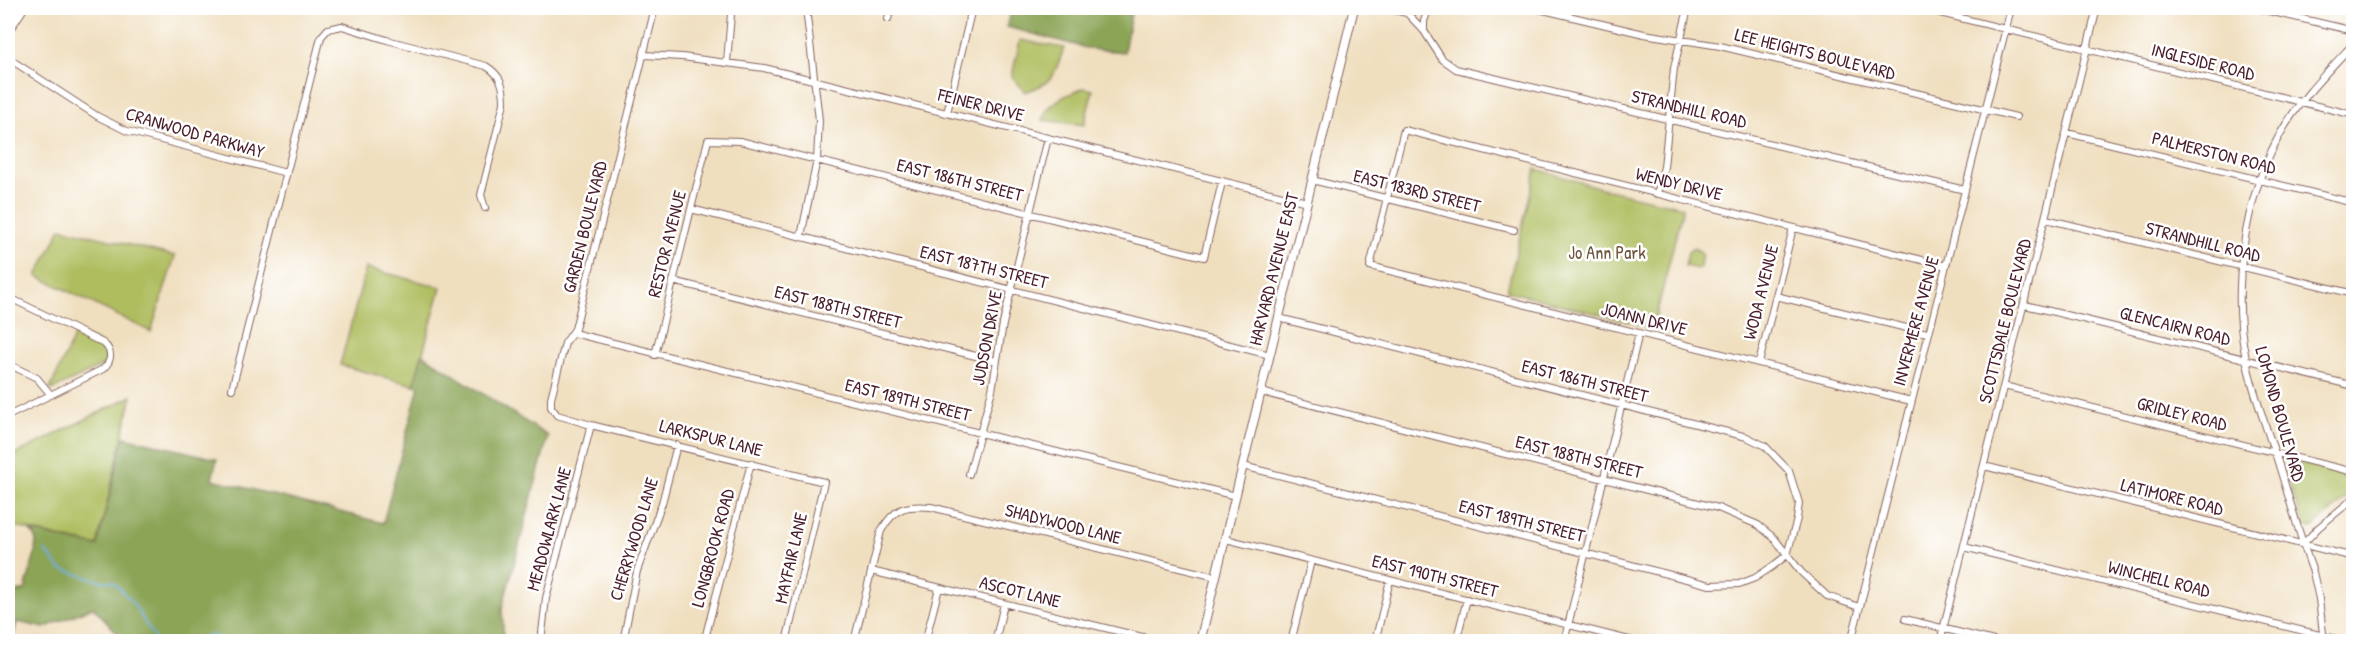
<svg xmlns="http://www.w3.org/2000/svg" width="2361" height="649" font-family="'Patrick Hand',sans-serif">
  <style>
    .green { fill: #afbd5f; stroke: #7c6e45; stroke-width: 1.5 }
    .forest { fill: #8ba456; stroke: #6a6240; stroke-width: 1.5 }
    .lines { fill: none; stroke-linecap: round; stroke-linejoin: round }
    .stream { stroke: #70b1e4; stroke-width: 1.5 }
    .minor-casing { stroke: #84625f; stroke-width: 8 }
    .major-casing { stroke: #84625f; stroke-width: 10 }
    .minor { stroke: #fff; stroke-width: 6 }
    .major { stroke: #fff; stroke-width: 8 }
    .labels { text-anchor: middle; stroke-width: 5; stroke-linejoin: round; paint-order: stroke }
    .street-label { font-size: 18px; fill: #4a1f2b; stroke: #fff }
    .park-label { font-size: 18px; fill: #6d563d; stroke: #fff }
  </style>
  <rect width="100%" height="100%" fill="#fff"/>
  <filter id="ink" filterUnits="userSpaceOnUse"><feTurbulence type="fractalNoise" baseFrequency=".0167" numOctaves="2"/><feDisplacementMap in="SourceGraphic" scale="12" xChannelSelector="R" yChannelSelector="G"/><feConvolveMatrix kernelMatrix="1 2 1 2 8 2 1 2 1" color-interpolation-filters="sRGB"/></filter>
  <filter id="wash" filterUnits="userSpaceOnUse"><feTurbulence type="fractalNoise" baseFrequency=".008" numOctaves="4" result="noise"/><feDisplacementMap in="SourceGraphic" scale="24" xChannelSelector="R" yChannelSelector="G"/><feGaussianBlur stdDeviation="1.35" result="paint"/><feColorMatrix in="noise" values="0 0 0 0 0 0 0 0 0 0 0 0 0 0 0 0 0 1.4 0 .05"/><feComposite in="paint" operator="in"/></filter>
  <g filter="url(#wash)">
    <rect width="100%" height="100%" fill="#f0dfbf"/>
    <path class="green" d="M1020 40 1064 48C1055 74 1053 84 1025 92L1012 76Z
      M1084 88 1093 90 1084 125 1042 120C1049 101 1066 95 1084 88Z
      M1536 169 1608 190 1683 207 1653 328 1507 291Z
      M61 228 175 256 151 332 37 276Z
      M1694 248 1702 253 1700 267 1697 269 1685 266 1688 252Z
      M366 268 441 287 414 385 340 365Z
      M76 332C90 339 118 347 102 366L52 390 50 389Z
      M132 396 97 546 8 525V458Z
      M2290 460 2353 476V492L2312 528 2303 526 2285 468Z"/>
    <path class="forest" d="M1012 8H1132L1124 52 1090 49 1007 27Z
      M422 354 548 436 502 609 504 641H125L93 607 44 628 17 622 14 634 8 633V594L25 590 35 554 36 537 30 531 97 546 124 437 217 459 212 479 383 523 419 386 414 385Z"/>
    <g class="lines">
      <path class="stream" d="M45 550 60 569 101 581 114 582 133 603 157 642
        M200 642 201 638 212 635 228 642"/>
    </g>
  </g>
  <g filter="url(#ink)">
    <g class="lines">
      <g class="minor-casing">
        <path id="minor" d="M655 8 575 329 565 343 551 398V407L557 415 591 425 824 482 786 642
          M1385 8 1407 13 1422 8
          M1535 8 1644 34 1720 46 2016 117
          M1920 8 2354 115
          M2256 8 2354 31
          M1407 13 1424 31 1442 59 1456 69 1965 190
          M888 19 891 8
          M1424 31V21L1429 8
          M644 55 682 57 764 68 1307 202
          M8 58 97 116 127 131 286 173
          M727 62 731 14
          M947 113 972 8
          M2067 133 2354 203
          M1312 180 1514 230
          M1657 194 1664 167 1674 68 1688 8
          M691 209 1270 355
          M2046 219 2354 294
          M801 236 817 160 819 120 806 8
          M673 281 996 361
          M1776 296 1927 333
          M8 297 103 343C113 351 112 361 103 369L8 416
          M2025 305 2354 386
          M573 333 1236 496
          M655 355 708 140 740 141 1204 257 1222 182
          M1759 363 1793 228
          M8 364 37 378 51 395
          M2004 386 2354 472
          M232 389 321 37 328 29 342 26 387 40 486 66C501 75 504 86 504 103L481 195 485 208
          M1261 392 1718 508 1758 525 1774 538 1801 572 1827 596 1859 607
          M1911 401 1370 266 1404 130 1946 266
          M1243 466 1710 585 1739 584 1755 578 1773 566 1787 555 1797 519 1799 503 1789 471 1765 446 1747 437 1279 318
          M1984 466 2354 557
          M969 474 992 390 1003 324 1048 138
          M1226 539 1637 642
          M2303 544 2318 528 2354 498
          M1964 547 2348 642
          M871 571 1163 642
          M1905 619 1998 642
          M541 642 546 598 591 425
          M623 642 637 571 662 503 677 445
          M704 642 751 463
          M854 642 881 531C895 507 905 505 931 507L1216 577
          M925 642 939 588
          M995 642 1004 604
          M1291 642 1311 561
          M1375 642 1390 580
          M1456 642 1467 599
          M1564 642 1639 333
          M1851 642 2011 8
          M1940 642 2097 8
          M2324 642 2319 599 2313 572C2299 535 2289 497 2277 459 2266 427 2253 393 2246 359 2231 290 2244 201 2278 138 2297 102 2326 73 2354 43"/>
      </g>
      <g class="major-casing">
        <path id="major" d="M8 31 23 8
          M1200 642 1354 8"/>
      </g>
      <use href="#minor" class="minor"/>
      <use href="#major" class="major"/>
    </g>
  </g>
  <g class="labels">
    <g class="street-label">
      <text transform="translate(1815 54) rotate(14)" y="6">LEE HEIGHTS BOULEVARD</text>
      <text transform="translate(2203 62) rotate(14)" y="6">INGLESIDE ROAD</text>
      <text transform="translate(981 105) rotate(14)" y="6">FEINER DRIVE</text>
      <text transform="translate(1689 109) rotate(13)" y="6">STRANDHILL ROAD</text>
      <text transform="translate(195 133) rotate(16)" y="6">CRANWOOD PARKWAY</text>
      <text transform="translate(2214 153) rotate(14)" y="6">PALMERSTON ROAD</text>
      <text transform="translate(960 180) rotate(14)" y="6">EAST 186TH STREET</text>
      <text transform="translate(1679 184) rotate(14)" y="6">WENDY DRIVE</text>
      <text transform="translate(1417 191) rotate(14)" y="6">EAST 183RD STREET</text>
      <text transform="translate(585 227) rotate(-76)" y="6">GARDEN BOULEVARD</text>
      <text transform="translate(2203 242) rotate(14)" y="6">STRANDHILL ROAD</text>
      <text transform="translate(667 244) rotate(-76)" y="6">RESTOR AVENUE</text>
      <text transform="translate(984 267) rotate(14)" y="6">EAST 187TH STREET</text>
      <text transform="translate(1274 269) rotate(-76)" y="6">HARVARD AVENUE EAST</text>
      <text transform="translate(1761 292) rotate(-76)" y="6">WODA AVENUE</text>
      <text transform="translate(838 307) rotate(14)" y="6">EAST 188TH STREET</text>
      <text transform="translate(1644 319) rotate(14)" y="6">JOANN DRIVE</text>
      <text transform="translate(1916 321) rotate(-75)" y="6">INVERMERE AVENUE</text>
      <text transform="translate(2005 321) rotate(-76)" y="6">SCOTTSDALE BOULEVARD</text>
      <text transform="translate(2175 326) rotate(14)" y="6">GLENCAIRN ROAD</text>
      <text transform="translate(987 338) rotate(-79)" y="6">JUDSON DRIVE</text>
      <text transform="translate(1585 381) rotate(14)" y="6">EAST 186TH STREET</text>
      <text transform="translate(908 400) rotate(14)" y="6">EAST 189TH STREET</text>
      <text transform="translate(2182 414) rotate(14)" y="6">GRIDLEY ROAD</text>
      <text transform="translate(2280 414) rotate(74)" y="6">LOMOND BOULEVARD</text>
      <text transform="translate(711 438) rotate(14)" y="6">LARKSPUR LANE</text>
      <text transform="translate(1579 457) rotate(14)" y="6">EAST 188TH STREET</text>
      <text transform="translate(2172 497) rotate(14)" y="6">LATIMORE ROAD</text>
      <text transform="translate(1522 521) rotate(14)" y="6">EAST 189TH STREET</text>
      <text transform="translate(1063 524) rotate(14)" y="6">SHADYWOOD LANE</text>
      <text transform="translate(549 529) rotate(-75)" y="6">MEADOWLARK LANE</text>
      <text transform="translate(634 539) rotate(-73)" y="6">CHERRYWOOD LANE</text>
      <text transform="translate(713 548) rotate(-75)" y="6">LONGBROOK ROAD</text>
      <text transform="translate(791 558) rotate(-77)" y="6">MAYFAIR LANE</text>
      <text transform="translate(1435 576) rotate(14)" y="6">EAST 190TH STREET</text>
      <text transform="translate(2159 579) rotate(14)" y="6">WINCHELL ROAD</text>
      <text transform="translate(1020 592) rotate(14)" y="6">ASCOT LANE</text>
    </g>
    <g class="park-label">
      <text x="1607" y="259">Jo Ann Park</text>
    </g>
  </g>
  <rect width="2361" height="649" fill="none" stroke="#fff" stroke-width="30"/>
</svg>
